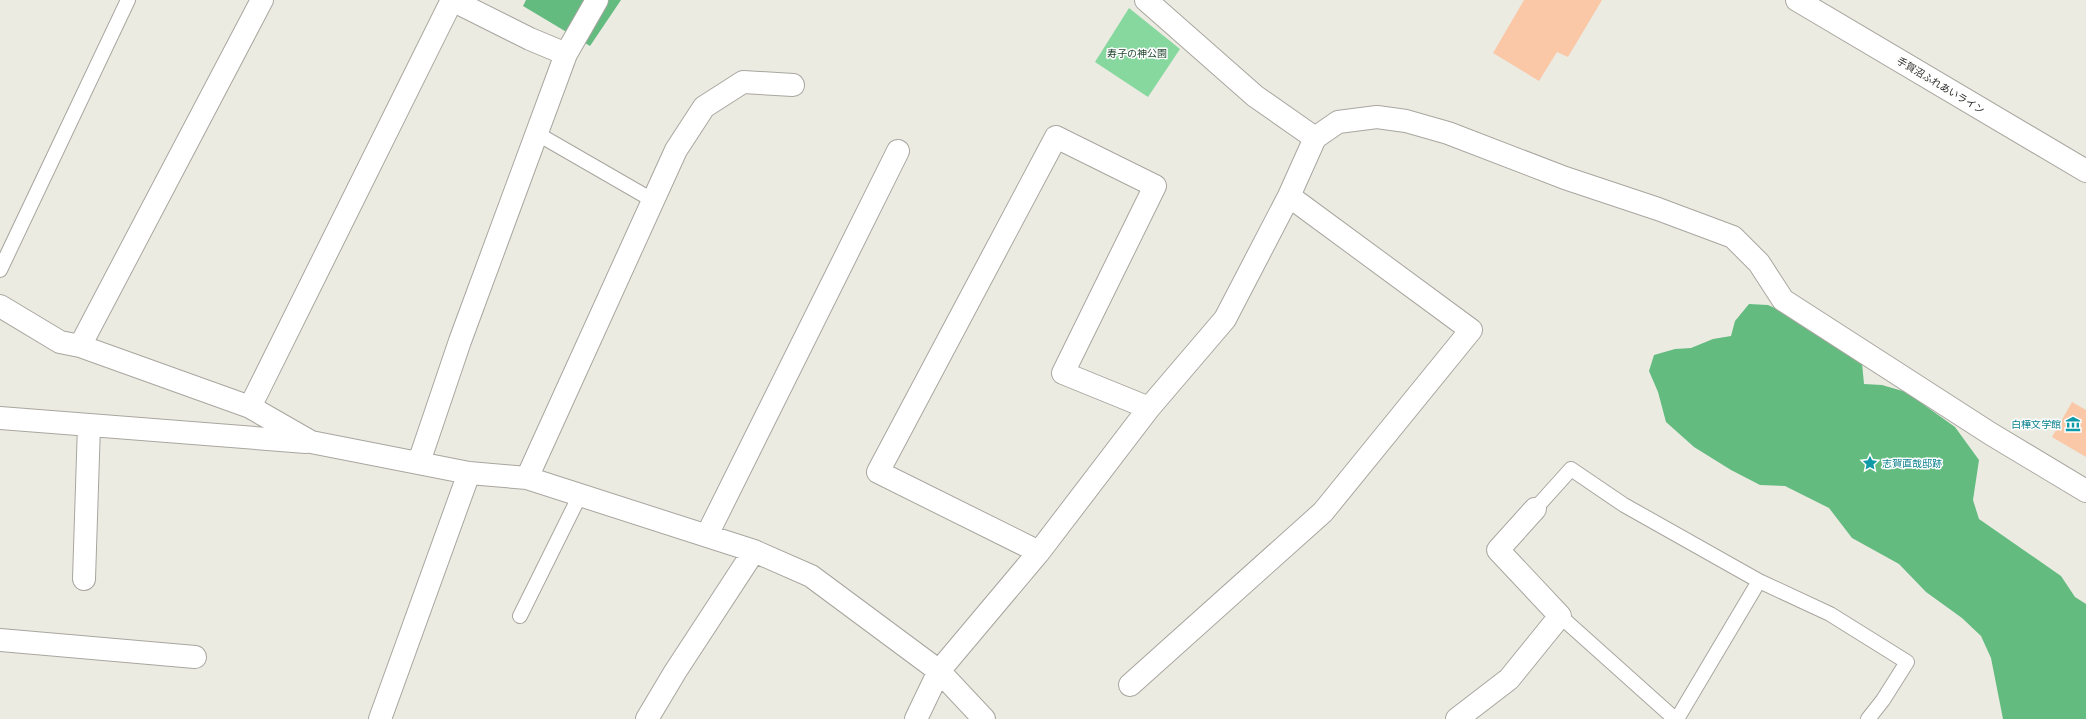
<svg xmlns="http://www.w3.org/2000/svg" width="2086" height="719" font-family="'DejaVu Sans','Noto Sans JP',sans-serif">
  <style>
    .green { fill: #86d89f }
    .forest { fill: #63bb80 }
    .building { fill: #fac8a6 }
    .lines { fill: none; stroke-linecap: round; stroke-linejoin: round }
    .lane-casing { stroke: #a8a69f; stroke-width: 16 }
    .street-casing { stroke: #a8a69f; stroke-width: 24 }
    .secondary-casing { stroke: #a8a69f; stroke-width: 24 }
    .lane { stroke: #fff; stroke-width: 14 }
    .street { stroke: #fff; stroke-width: 22 }
    .secondary { stroke: #fff; stroke-width: 22 }
    .labels { text-anchor: middle; stroke-width: 3; stroke-linejoin: round; paint-order: stroke }
    .park-label { font-size: 10px; fill: #1a3f27; stroke: #fff }
    .street-label { font-size: 10px; fill: #282724; stroke: #fff }
    .culture-label { font-size: 10px; fill: #0d838f; stroke: #fff; text-anchor: end }
  </style>
  <rect width="100%" height="100%" fill="#ecebe2"/>
  <path class="green" d="M1129 8 1180 49 1148 97 1095 62Z"/>
  <path class="forest" d="M526 0H621L590 46 523 6Z
    M1749 304 1768 305 1784 312 1862 363 1864 384 1882 385 1906 392 1955 427 1979 460 1973 500 1979 519 2061 576 2075 597 2086 604V719H2003L1991 658 1981 636 1962 618 1926 592 1899 564 1852 538 1829 508 1785 486 1760 485 1731 470 1694 447 1666 422 1658 392 1649 371 1654 355 1675 349 1691 348 1713 339 1731 336 1735 321Z"/>
  <path class="building" d="M1524 0H1602L1568 57 1557 52 1539 81 1493 53Z
    M2072 402 2086 410V457L2052 437Z"/>
  <g class="lines">
    <g class="lane-casing">
      <path id="lane" d="M536 133 654 201
        M0 270 128 0
        M1535 509 1571 469 1624 505 1759 581 1830 614 1907 662 1883 700 1868 719
        M520 616 580 495
        M1560 616 1675 719
        M1677 719 1759 581"/>
    </g>
    <g class="street-casing">
      <path id="street" d="M452 0 530 39 566 54
        M1146 0 1255 96 1315 138 1338 122 1377 117 1406 121 1448 133 1565 178 1658 209 1733 237 1759 263 1783 300 1991 434 2086 491
        M0 306 60 342 80 346 250 407 311 442 469 473 527 478 754 551 811 576 939 671 984 719
        M80 346 262 0
        M250 407 452 0
        M0 418 306 442
        M419 462 460 341 566 54 597 0
        M527 478 676 150 704 107 743 82 793 85
        M707 535 898 151
        M1039 552 878 472 1056 137 1155 186 1063 373 1149 408
        M84 579 89 425
        M0 640 195 657
        M1130 685 1323 512 1471 330 1289 196
        M380 719 469 473
        M647 719 675 672 754 551
        M916 719 939 671 1039 552 1149 408 1225 319 1289 196 1315 138
        M1457 719 1509 679 1560 616 1498 550 1535 509"/>
    </g>
    <g class="secondary-casing">
      <path id="secondary" d="M1797 0 2086 171"/>
    </g>
    <use href="#lane" class="lane"/>
    <use href="#street" class="street"/>
    <use href="#secondary" class="secondary"/>
  </g>
  <defs>
    <g id="museum-bare" transform="scale(1.2)"><path d="M0-6L6-3V-2H-6V-3ZM-5-1h2V3h-2ZM-1-1h2V3h-2ZM3-1h2V3H3ZM-6 4H6V6H-6Z" fill="#0f9aa8" stroke="#fff" stroke-width="2.5" paint-order="stroke"/></g>
    <g id="sight-bare" transform="scale(1.2)"><path d="M0-6L1.8-2.2L6-1.7L2.9 1.2L3.7 5.4L0 3.3L-3.7 5.4L-2.9 1.2L-6-1.7L-1.8-2.2Z" fill="#0f9aa8" stroke="#fff" stroke-width="2.5" paint-order="stroke"/></g>
  </defs>
  <g fill-rule="evenodd">
    <use href="#museum-bare" x="2073" y="424"/>
    <use href="#sight-bare" x="1870" y="463"/>
  </g>
  <g class="labels">
    <g class="park-label">
      <text x="1137" y="57">寿子の神公園</text>
    </g>
    <g class="street-label">
      <text transform="translate(1941 85) rotate(31)" y="4">手賀沼ふれあいライン</text>
    </g>
    <g class="culture-label">
      <text x="2061" y="428">白樺文学館</text>
      <text x="1882" y="467" text-anchor="start">志賀直哉邸跡</text>
    </g>
  </g>
</svg>
